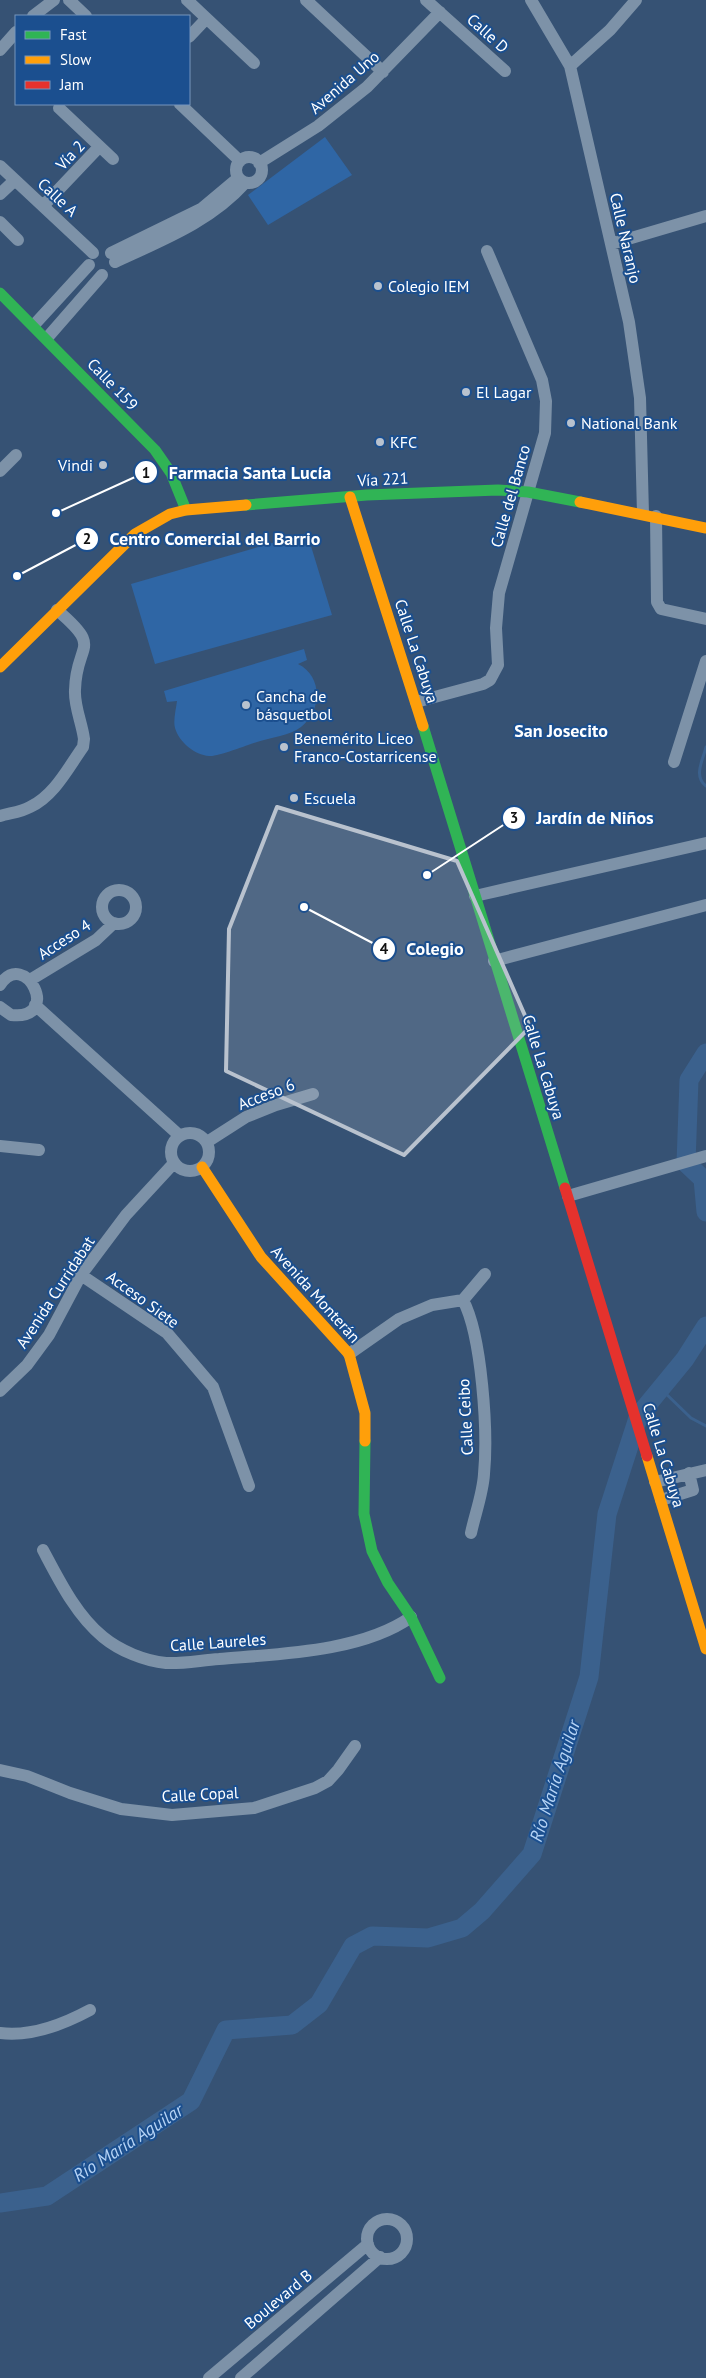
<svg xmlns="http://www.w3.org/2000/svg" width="706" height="2378" font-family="'PT Sans',sans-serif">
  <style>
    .green { fill: #2f66a5 }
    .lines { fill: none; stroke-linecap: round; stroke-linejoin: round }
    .stream { stroke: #3b618d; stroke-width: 3 }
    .river { stroke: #3b618d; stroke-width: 19 }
    .street { stroke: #7d92a8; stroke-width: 12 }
    .fast { stroke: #30b455; stroke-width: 11 }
    .slow { stroke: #ff9f0a; stroke-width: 11 }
    .jam { stroke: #e5322d; stroke-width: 11 }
    .marked { fill: #b9c2ce; fill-opacity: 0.2; stroke: #b9c2ce; stroke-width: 4; stroke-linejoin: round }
    .poi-dot { fill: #b9c2ce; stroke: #1b4f8f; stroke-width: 2 }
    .labels { text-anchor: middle; stroke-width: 4; stroke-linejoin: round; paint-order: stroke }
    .street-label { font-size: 16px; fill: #fff; stroke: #1b4f8f }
    .poi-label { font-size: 16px; fill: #fff; stroke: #1b4f8f; text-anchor: start }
    .neighbourhood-label { font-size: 18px; font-weight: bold; fill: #fff; stroke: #1b4f8f }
    .water-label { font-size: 18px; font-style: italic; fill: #b5d3f5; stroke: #1b4f8f }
    .leader { fill: none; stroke: #fff; stroke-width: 2 }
    .callout-dot { fill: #fff; stroke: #1b4f8f; stroke-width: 2 }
    .mark-label { font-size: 15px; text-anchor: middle; font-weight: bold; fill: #111 }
    .callout-label { font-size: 18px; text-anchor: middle; font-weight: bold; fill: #fff; stroke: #1b4f8f; stroke-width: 4; stroke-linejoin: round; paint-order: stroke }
  </style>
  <rect width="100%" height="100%" fill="#365274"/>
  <path class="green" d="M325 137 352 175 268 225 248 195Z
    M307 533 332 615 155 664 131 584Z
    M304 649 307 660 298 664C323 676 322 711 301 727 291 735 270 738 257 742 247 745 218 757 209 756 195 755 179 742 175 728 173 721 176 709 177 701L167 702 164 691Z"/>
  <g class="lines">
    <path class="stream" d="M706 747C703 760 693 776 706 786
      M661 1389 691 1418 706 1426"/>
    <path class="river" d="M706 1053 689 1080 686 1163 703 1179 706 1212
      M0 2203 47 2196 191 2101 226 2030 292 2025 319 2004 353 1946 372 1936 428 1938 462 1928 482 1911 532 1854 589 1677 607 1514 639 1415 685 1359 706 1326"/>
    <path class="street" d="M69 0 86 16
      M187 0 254 63
      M306 0 383 72
      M426 0 505 71
      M531 0 570 66 629 322 640 398 643 514
      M33 16 54 0
      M189 37 206 19
      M0 50 16 32
      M570 66 610 30 636 0
      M180 104 240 161
      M59 108 113 159
      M236 170a13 13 0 1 1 26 0a13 13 0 1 1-26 0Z
      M259 163 318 126 367 87 440 12
      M0 166 93 253
      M0 194 15 180
      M43 206 99 147
      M0 222 18 240
      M611 244 706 216
      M111 253 201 209 238 178
      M115 262C162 240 210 222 245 183
      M34 325 89 265
      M47 338 102 275
      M0 471 16 455
      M656 516 657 602 661 609 706 619
      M416 702 483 684 490 680 498 665 496 628 499 593 545 433 546 401 542 380 487 251
      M674 762 706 661
      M0 816C10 813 21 812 30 807 54 796 68 768 83 747L84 739C82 723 74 706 75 690 76 642 104 650 57 610
      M102 907a17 17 0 1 1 34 0a17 17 0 1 1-34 0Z
      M475 896 706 843
      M494 961 706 905
      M30 980 96 940 114 923
      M0 985C25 947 63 1021 11 1015L0 1007
      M35 1005 180 1136
      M171 1152a19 19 0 1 1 38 0a19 19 0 1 1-38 0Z
      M207 1142 246 1117 276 1105 313 1094
      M0 1146 39 1150
      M568 1196 706 1156
      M81 1275 167 1333 213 1387 249 1486
      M463 1300C482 1336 488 1432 484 1474 483 1493 475 1514 471 1533
      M349 1354 399 1319 432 1305 463 1300 485 1274
      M0 1391 27 1365 49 1335 81 1275 126 1215 174 1163
      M655 1482 706 1470
      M661 1500 693 1490 689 1473
      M43 1550C59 1580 76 1615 103 1637 120 1651 145 1661 166 1663 183 1664 202 1660 219 1659 278 1654 362 1652 411 1617
      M0 1770 27 1776 70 1793 121 1809 172 1815 254 1808 315 1788 328 1781 338 1770 355 1746
      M0 2033C30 2037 64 2024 90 2010
      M367 2239a20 20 0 1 1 40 0a20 20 0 1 1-40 0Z
      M209 2378 368 2244
      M241 2378 380 2257"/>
    <path class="fast" d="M0 293 155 450 171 473 186 510
      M246 505 367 495 498 490 528 492 580 502
      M423 726 565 1188
      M365 1441 364 1514 372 1551 388 1583 411 1617 440 1678"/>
    <path class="slow" d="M350 497 423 726
      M580 502 706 528
      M0 667 135 534 170 514 186 510 246 505
      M202 1167 261 1257 349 1354 365 1413V1441
      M647 1456 706 1649"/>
    <path class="jam" d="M565 1188 647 1456"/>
  </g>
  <path class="marked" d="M277 807 457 861 530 1027 404 1155 226 1071 229 929Z"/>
  <g class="poi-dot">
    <circle cx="378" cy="286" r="5"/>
    <circle cx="466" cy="392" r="5"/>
    <circle cx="571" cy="423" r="5"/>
    <circle cx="380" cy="442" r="5"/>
    <circle cx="103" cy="465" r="5"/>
    <circle cx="246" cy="705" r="5"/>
    <circle cx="284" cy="747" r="5"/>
    <circle cx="294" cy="798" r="5"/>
  </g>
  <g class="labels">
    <g class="street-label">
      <text transform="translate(488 33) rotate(42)" y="6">Calle D</text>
      <text transform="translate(344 82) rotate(-41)" y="6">Avenida Uno</text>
      <text transform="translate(70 155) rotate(-47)" y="6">Vía 2</text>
      <text transform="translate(58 197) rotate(43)" y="6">Calle A</text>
      <text transform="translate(626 238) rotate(77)" y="6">Calle Naranjo</text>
      <text transform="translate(113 384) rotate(46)" y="6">Calle 159</text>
      <text transform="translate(383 479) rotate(-3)" y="6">Vía 221</text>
      <text transform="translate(510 496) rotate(-74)" y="6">Calle del Banco</text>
      <text transform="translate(417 651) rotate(72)" y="6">Calle La Cabuya</text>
      <text transform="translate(64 939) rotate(-33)" y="6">Acceso 4</text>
      <text transform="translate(544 1067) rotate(73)" y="6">Calle La Cabuya</text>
      <text transform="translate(266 1094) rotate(-21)" y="6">Acceso 6</text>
      <text transform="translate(55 1292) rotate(-57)" y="6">Avenida Curridabat</text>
      <text transform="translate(316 1294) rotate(48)" y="6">Avenida Monterán</text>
      <text transform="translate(143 1299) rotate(36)" y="6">Acceso Siete</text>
      <text transform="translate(465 1417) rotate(-93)" y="6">Calle Ceibo</text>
      <text transform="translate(664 1455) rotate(73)" y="6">Calle La Cabuya</text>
      <text transform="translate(218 1642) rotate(-4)" y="6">Calle Laureles</text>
      <text transform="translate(200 1794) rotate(-3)" y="6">Calle Copal</text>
      <text transform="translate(278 2299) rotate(-40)" y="6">Boulevard B</text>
    </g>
    <g class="poi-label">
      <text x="388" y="292">Colegio IEM</text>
      <text x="476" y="398">El Lagar</text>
      <text x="581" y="429">National Bank</text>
      <text x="390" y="448">KFC</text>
      <text x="93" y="471" text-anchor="end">Vindi</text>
      <text x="256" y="702">Cancha de<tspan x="256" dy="18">básquetbol</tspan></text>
      <text x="294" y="744">Benemérito Liceo<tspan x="294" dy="18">Franco-Costarricense</tspan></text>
      <text x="304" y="804">Escuela</text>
    </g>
    <g class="neighbourhood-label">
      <text x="561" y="737">San Josecito</text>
    </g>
    <g class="water-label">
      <text transform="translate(555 1781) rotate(-72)" y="6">Río María Aguilar</text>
      <text transform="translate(128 2143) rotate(-33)" y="6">Río María Aguilar</text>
    </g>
  </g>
  <path class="leader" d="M56 513L146 472M17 576L87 539M427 875L514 818M304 907L384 949"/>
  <g class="callout-dot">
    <circle cx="56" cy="513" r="5"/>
    <circle cx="17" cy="576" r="5"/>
    <circle cx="427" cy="875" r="5"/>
    <circle cx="304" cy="907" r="5"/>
    <circle cx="146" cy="472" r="12"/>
    <circle cx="87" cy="539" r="12"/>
    <circle cx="514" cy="818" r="12"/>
    <circle cx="384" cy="949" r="12"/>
  </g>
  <g class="mark-label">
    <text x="146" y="478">1</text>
    <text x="87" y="544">2</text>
    <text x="514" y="823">3</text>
    <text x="384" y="954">4</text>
  </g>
  <g class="callout-label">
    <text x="250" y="479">Farmacia Santa Lucía</text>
    <text x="215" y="545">Centro Comercial del Barrio</text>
    <text x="595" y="824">Jardín de Niños</text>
    <text x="435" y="955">Colegio</text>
  </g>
  <rect x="15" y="15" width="175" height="90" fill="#1b4f8f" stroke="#7695bc"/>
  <rect x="25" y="31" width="25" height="8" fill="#30b455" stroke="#7695bc"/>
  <text x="60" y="40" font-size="15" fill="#ffffff">Fast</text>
  <rect x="25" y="56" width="25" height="8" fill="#ff9f0a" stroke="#7695bc"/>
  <text x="60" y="65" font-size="15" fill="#ffffff">Slow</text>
  <rect x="25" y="81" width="25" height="8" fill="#e5322d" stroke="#7695bc"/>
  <text x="60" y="90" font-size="15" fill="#ffffff">Jam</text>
</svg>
